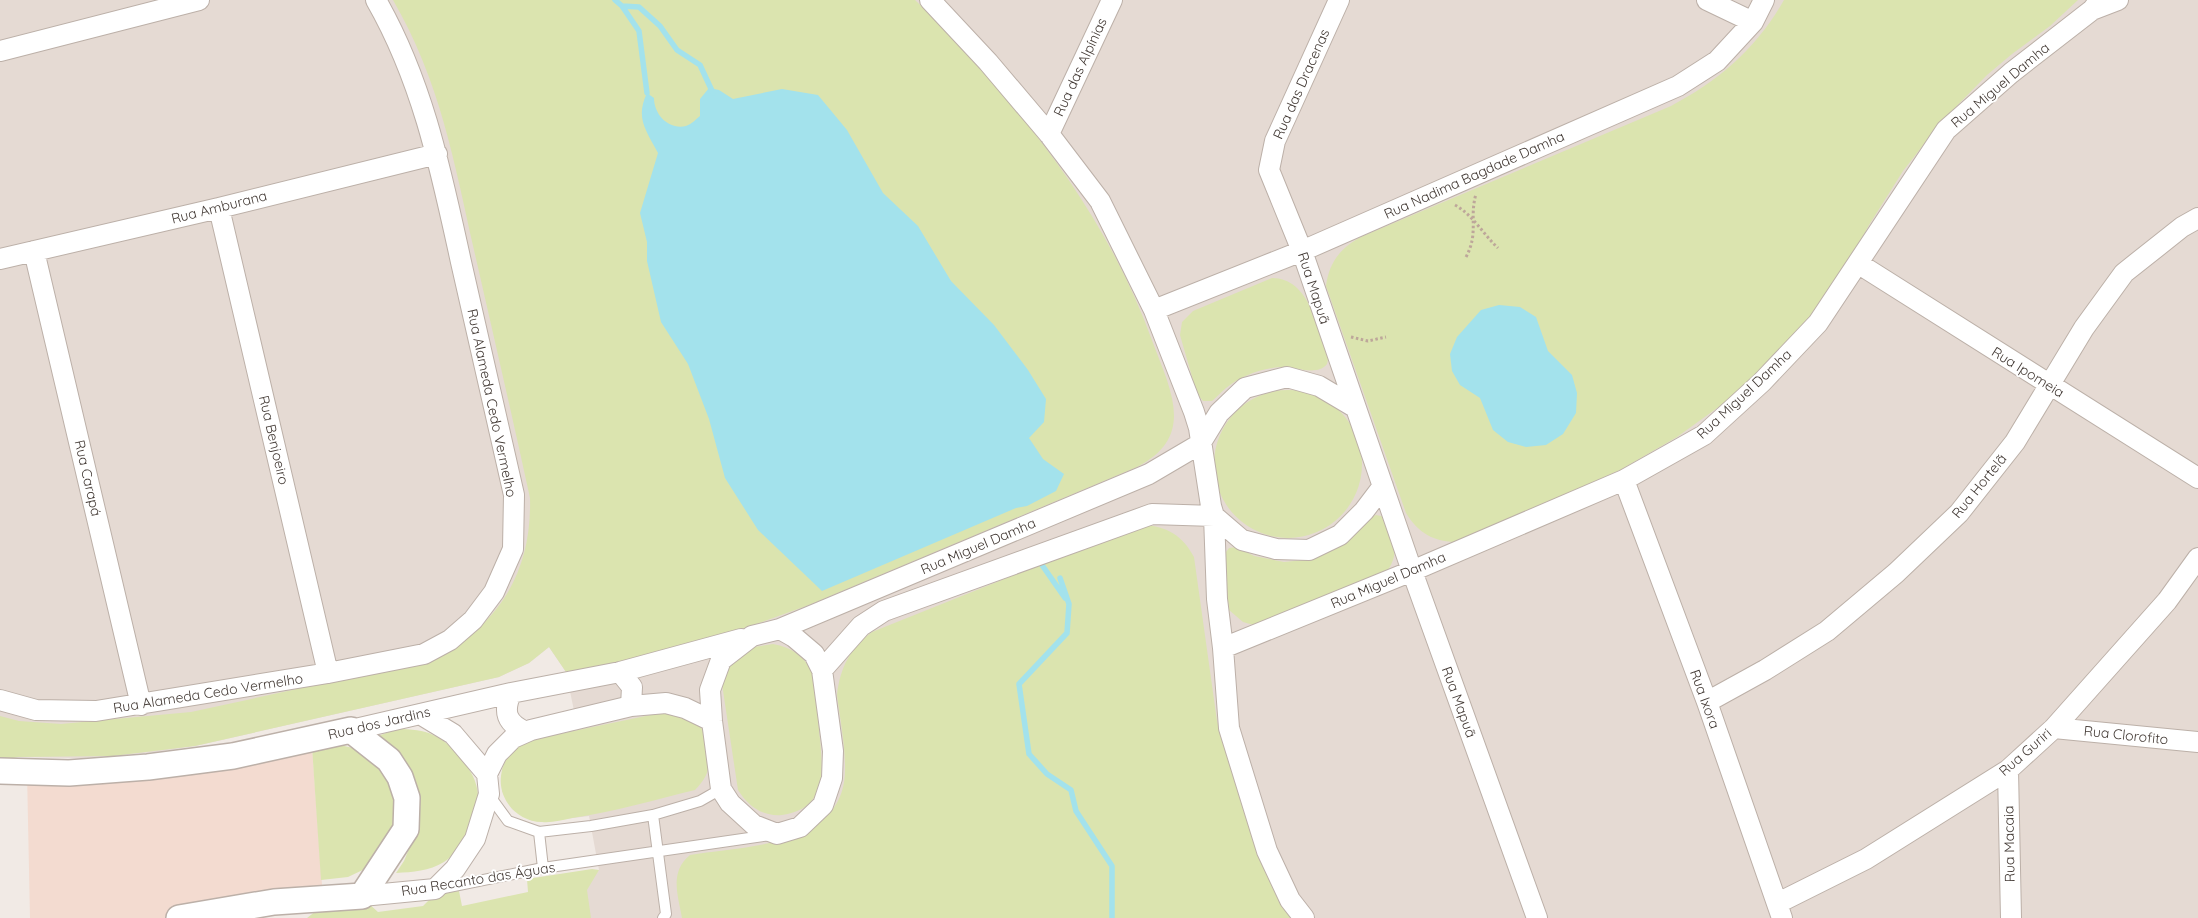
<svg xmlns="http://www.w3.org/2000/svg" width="2198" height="918" font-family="Quicksand,sans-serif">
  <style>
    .residential { fill: #e5dad3 }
    .commercial { fill: #f3dbd0 }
    .green { fill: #dbe4af }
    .water { fill: #a3e2ec }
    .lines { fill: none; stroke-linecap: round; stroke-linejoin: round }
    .stream { stroke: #a3e2ec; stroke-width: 5.5 }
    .service-casing { stroke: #bcb0a8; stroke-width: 12 }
    .minor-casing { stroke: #bcb0a8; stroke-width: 22 }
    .tertiary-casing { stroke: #bcb0a8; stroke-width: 28 }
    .path { stroke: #bda79a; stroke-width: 3; stroke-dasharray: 2.5 2.5; stroke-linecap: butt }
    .service { stroke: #fff; stroke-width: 10 }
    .minor { stroke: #fff; stroke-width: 20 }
    .tertiary { stroke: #fff; stroke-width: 25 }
    .labels { text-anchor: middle; stroke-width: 4; stroke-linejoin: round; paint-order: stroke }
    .street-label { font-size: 14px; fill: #433a35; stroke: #fff }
  </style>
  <rect width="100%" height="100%" fill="#f1eae5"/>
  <path class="residential" d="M0 0H2198V918H518L599 870 589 816 541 822 530 820 512 809 502 791V770L506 760 530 740 578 730 566 672 549 647 529 663 499 677 195 746 154 752 81 758 18 757 0 751Z"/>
  <path class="commercial" d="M312 747 323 898 179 918H30L27 772Z"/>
  <path class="green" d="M393 0H915C939 22 961 47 983 72 1056 153 1116 240 1153 343 1171 391 1196 437 1137 467L809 605 762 622 714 638 637 659 566 672 549 647 529 663 499 677 195 746 113 756 18 757 0 761V716L19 721 61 724 191 712 431 660C498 627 532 573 530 498 512 415 493 333 474 250 454 161 440 81 393 0Z
    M1784 0H2078L2050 26 2012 54 1987 75 1942 121 1903 171 1869 225 1854 253 1811 316 1759 372 1731 398 1677 437 1620 470 1457 542C1434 542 1418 533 1406 513L1326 286C1329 262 1341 247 1363 236L1671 106C1719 81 1757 48 1784 0Z
    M1272 278C1309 278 1317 327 1329 355L1327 364C1317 377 1295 366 1280 367 1260 369 1241 376 1226 388 1221 392 1217 397 1212 401H1203L1197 394 1180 335 1182 322 1193 311Z
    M1214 464a74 74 0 1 1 148 0a74 74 0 1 1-148 0Z
    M1376 515 1385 517C1392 538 1401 550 1388 570L1257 626 1243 622 1229 610 1223 556 1229 548 1237 547 1254 556 1284 562 1314 559 1342 545 1368 519Z
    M1143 525C1167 526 1183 536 1194 557L1217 721 1262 861 1295 918H682C678 895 669 872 690 855 746 846 847 847 845 767 845 743 840 719 837 695 840 668 850 648 872 632L1134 527Z
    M773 644C792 647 803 656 813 672 815 691 817 710 819 729 822 764 831 809 782 815 763 817 748 806 738 790L722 684 730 665 754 647Z
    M665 712C676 712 696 719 702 729 705 733 705 740 706 744 710 766 711 773 695 790 654 800 613 812 572 818 562 820 552 823 542 822 518 822 498 800 501 776 503 758 514 747 530 740Z
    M397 729C427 729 442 735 461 758 484 786 483 809 464 839 458 848 453 856 444 862 429 871 413 872 396 873L404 861 415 834 378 736Z
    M335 744 358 749 385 772 395 794V829L369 867 348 877 321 880 312 747Z
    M592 869 599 870 587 890 591 918H307L316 911 367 902 378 912 423 906 435 894 459 891 462 906 528 892 527 879Z"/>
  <path class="water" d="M709 88 719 90 733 99 782 89 818 95 847 130 883 193 918 226 951 281 994 325 1028 370 1046 399 1044 422 1029 438 1043 459 1064 474 1056 491 1027 506 1016 508 822 591 758 530 725 478 709 419 688 364 661 322 647 261V242L640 213 658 153C646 130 635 118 647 93L654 98C654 115 669 130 686 126 692 124 696 119 700 116V99Z
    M1499 305 1520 307 1536 317 1548 351 1572 375 1577 393 1576 413 1563 434 1546 445 1526 447 1508 442 1493 430 1480 398 1460 385 1452 371 1450 354 1457 337 1481 310Z"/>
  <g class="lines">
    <path class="stream" d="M615 0 622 6 639 31 647 93
      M622 6 639 7 660 26 677 50 700 65 713 93
      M1042 565 1065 598
      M1060 578 1069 604 1067 633 1019 684 1029 754 1047 774 1071 790 1076 811 1112 866V918"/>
    <g class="service-casing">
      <path id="service" d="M489 795 508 821 539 832 591 826 653 815 700 801 721 789
        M653 815 666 914 663 918
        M539 832 543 868
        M439 889 543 868 770 835"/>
    </g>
    <g class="minor-casing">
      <path id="minor" d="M930 0 988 62 1049 134 1100 201 1154 310 1194 412 1199 428 1211 506 1214 516 1242 540 1276 549 1309 550 1340 535 1364 511 1383 486
        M1339 0 1275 141 1269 170 1302 251 1412 571 1537 918
        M1707 0 1753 22
        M2092 10 2118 0
        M0 51 199 0
        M1049 134 1112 0
        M219 208 328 673
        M34 251 141 705
        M0 259 219 208 437 154
        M1859 264 2198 478
        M1154 310 1302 251 1678 86 1717 61 1753 22 1764 0
        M1624 480 1707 702 1782 918
        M1214 516 1217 599 1223 648 1229 728 1267 851 1290 900 1304 918
        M780 629 1149 474 1200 444 1219 413 1245 388 1287 377 1319 386 1356 408
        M780 629 794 637 814 654 822 670 833 751 832 778 823 805 800 827 777 834 754 825 730 803 721 789 712 721 710 690 721 660 752 636Z
        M1223 648 1412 571 1624 480 1704 435 1762 382 1818 323 1946 130 2011 73 2092 10 2100 0
        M822 670 861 626 884 611 1152 514 1214 516
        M620 672 632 687 631 706
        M511 693C503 712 506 723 526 732
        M0 700 36 710 96 711 328 673 424 654 450 640 473 620 494 592 513 549 514 495C496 417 479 340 461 262 441 171 423 82 376 0
        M1707 702 1765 670 1827 631 1896 573 1959 513 2015 442 2084 328 2124 273 2182 227 2198 218
        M420 714 453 734 487 774
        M2054 728 2198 742
        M351 730 511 693 620 672 741 639
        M2008 770 2011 918
        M362 896 435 889 455 869 475 839 489 794 487 774 497 754 513 738 531 730 631 706 666 703 685 708 712 721
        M1778 903 1866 859 2008 770 2054 728 2167 601 2198 558"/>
    </g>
    <g class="tertiary-casing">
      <path id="tertiary" d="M0 771 69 773 148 767 233 756 351 730 389 760 400 777 407 798 406 829 362 896 274 902 179 918"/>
    </g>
    <path class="path" d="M1455 205C1473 215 1483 234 1498 248
      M1466 257C1479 233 1469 218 1476 194
      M1351 337 1368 341 1386 337"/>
    <use href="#service" class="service"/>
    <use href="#minor" class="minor"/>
    <use href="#tertiary" class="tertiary"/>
  </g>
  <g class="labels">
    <g class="street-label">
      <text transform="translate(1080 67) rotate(-65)" y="5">Rua das Alpínias</text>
      <text transform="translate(1301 84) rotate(-66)" y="5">Rua das Dracenas</text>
      <text transform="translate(2000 85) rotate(-40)" y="5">Rua Miguel Damha</text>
      <text transform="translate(1474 175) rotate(-24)" y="5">Rua Nadima Bagdade Damha</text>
      <text transform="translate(219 207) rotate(-14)" y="5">Rua Amburana</text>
      <text transform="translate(1314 288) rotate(72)" y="5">Rua Mapuã</text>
      <text transform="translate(2028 372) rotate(32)" y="5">Rua Ipomeia</text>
      <text transform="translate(1744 394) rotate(-43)" y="5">Rua Miguel Damha</text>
      <text transform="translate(492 403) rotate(78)" y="5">Rua Alameda Cedo Vermelho</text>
      <text transform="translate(274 440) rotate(77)" y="5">Rua Benjoeiro</text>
      <text transform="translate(88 478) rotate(77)" y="5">Rua Carapá</text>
      <text transform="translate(1979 486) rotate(-51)" y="5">Rua Hortelã</text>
      <text transform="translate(978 546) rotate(-23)" y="5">Rua Miguel Damha</text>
      <text transform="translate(1388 580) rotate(-23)" y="5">Rua Miguel Damha</text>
      <text transform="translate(208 693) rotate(-9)" y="5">Rua Alameda Cedo Vermelho</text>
      <text transform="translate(1705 699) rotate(70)" y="5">Rua Ixora</text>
      <text transform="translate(1459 702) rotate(70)" y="5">Rua Mapuã</text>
      <text transform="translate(379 723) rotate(-13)" y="5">Rua dos Jardins</text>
      <text transform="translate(2126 735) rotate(6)" y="5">Rua Clorofito</text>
      <text transform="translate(2025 752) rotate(-41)" y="5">Rua Guriri</text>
      <text transform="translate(2009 844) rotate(-91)" y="5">Rua Macaia</text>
      <text transform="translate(478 879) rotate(-9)" y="5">Rua Recanto das Águas</text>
    </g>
  </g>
</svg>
